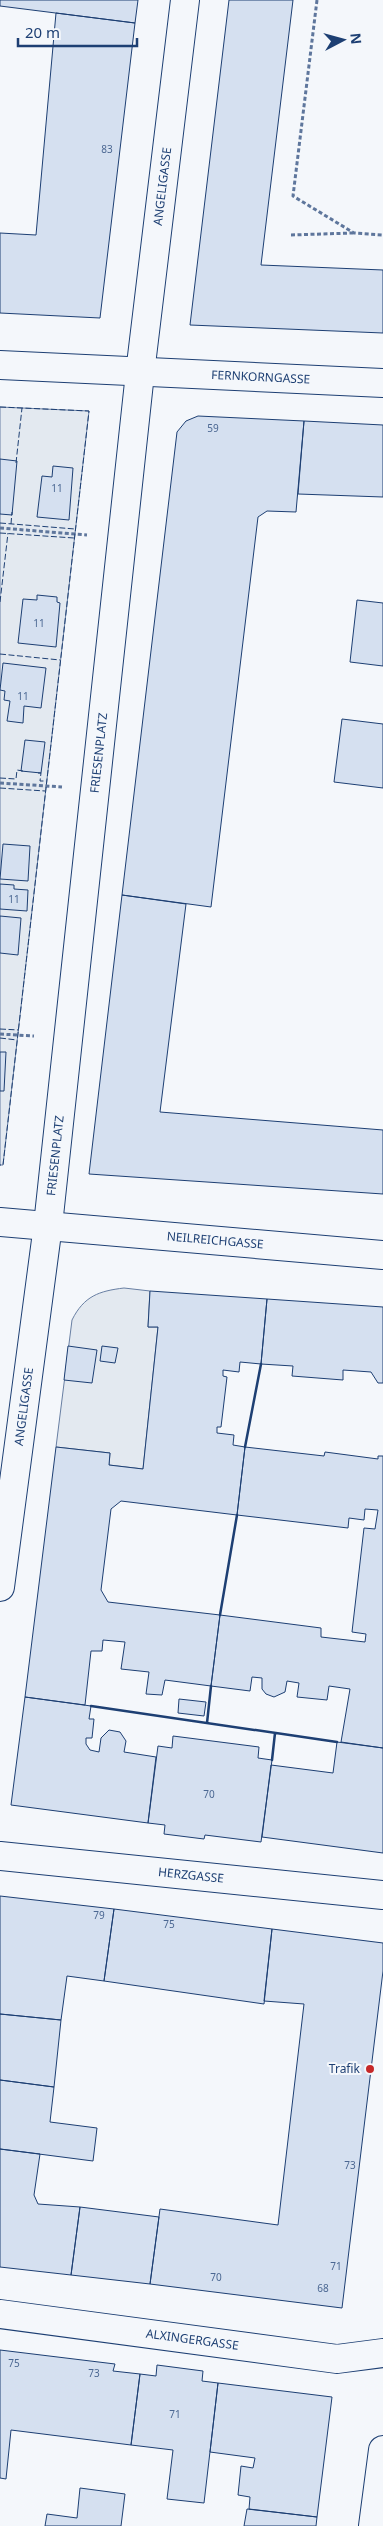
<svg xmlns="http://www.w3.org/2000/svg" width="383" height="2526" font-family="'Noto Sans',sans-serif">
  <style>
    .green { fill: #e3e9f0; stroke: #687fa3 }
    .building { fill: #d5e0f0; stroke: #1d3f73 }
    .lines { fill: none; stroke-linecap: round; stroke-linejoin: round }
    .minor-casing { stroke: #1d3f73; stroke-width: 30 }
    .path { stroke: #5e769c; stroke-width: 3; stroke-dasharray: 4 2.5; stroke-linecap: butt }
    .minor { stroke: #f4f7fb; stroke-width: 28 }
    .fence { stroke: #1d3f73; stroke-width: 1; stroke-dasharray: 6 2.5; stroke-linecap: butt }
    .wall { stroke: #1d3f73; stroke-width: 2.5 }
    .poi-dot { fill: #c62828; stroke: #f4f7fb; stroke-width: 2 }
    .labels { text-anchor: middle; stroke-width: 4; stroke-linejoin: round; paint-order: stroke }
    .number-label { font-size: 10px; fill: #4b6792 }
    .street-label { font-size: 12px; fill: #1d3f73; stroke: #f4f7fb }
    .poi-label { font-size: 12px; fill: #1d3f73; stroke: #f4f7fb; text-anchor: end }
  </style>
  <rect width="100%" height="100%" fill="#f4f7fb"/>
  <path class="green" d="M0 407 89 411 3 1165H0Z
    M124 1288 150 1291 148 1327H158L143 1469 109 1465 110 1453 56 1447 72 1320C84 1296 99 1291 124 1288Z"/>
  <path class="building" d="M0 0H138L135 23 0 6Z
    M229 0H293L261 265 383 270V333L190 325Z
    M56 13 135 23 100 318 0 313V233L36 235Z
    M198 416 304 421 296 512 267 511 258 517 211 907 122 895 177 432 186 421Z
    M304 421 383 425V497L298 494Z
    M0 459 17 461 12 515 0 514Z
    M53 466 73 468 69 520 37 517 42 476 52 477Z
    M37 595 57 597V602L60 603 56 647 18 643 23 599 37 600Z
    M357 600 383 603V666L350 662Z
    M3 663 46 668 41 708 24 706 23 723 7 721 10 701 4 700 5 691 0 690Z
    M342 719 383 724V788L334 782Z
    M25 740 45 742 41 773 21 771Z
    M3 844 30 846 28 881 0 879Z
    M0 884 14 885V889L28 890 27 911 0 909Z
    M122 895 186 904 160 1112 383 1130V1194L89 1174Z
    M0 916 21 918 18 955 0 953Z
    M0 1052H6L4 1091H0Z
    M150 1291 267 1299 261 1364 240 1362 239 1372 223 1370V1376L227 1377 221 1427H217V1433L234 1435 233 1445 245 1447 237 1515 121 1501 111 1509 101 1590 108 1602 220 1615 211 1686 165 1680 162 1695 146 1694 149 1672 121 1669 125 1642 103 1640 102 1651H91L85 1705 25 1697 56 1447 110 1453 109 1465 143 1469 158 1327H148Z
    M267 1299 383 1307V1383H378L371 1372 343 1370V1380L292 1376 293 1366 261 1364Z
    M68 1346 97 1350 92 1383 64 1380Z
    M102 1346 118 1348 115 1363 100 1361Z
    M245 1447 324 1456 325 1452 378 1459V1456H383V1748L341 1742 350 1689 329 1686 327 1700 297 1697 299 1683 287 1681 285 1692 274 1697 266 1694 262 1689V1678L252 1677 250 1691 211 1686 220 1615 321 1628V1637L365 1642 366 1634 352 1632 364 1528 375 1529 378 1510 365 1509 364 1520 349 1518 348 1528 237 1515Z
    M25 1697 91 1706 89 1719H94L92 1738H86V1744L90 1750 99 1752 101 1738 109 1730 120 1732 126 1741 124 1752 156 1757 148 1823 11 1805Z
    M179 1699 206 1702 204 1716 178 1713Z
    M173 1736 259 1747 258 1758 272 1760 261 1842 205 1835 204 1839 164 1834 165 1825 148 1823 158 1746 172 1748Z
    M337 1742 383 1748V1853L262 1837 271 1765 333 1773Z
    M0 1896 114 1909 104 1981 67 1976 61 2020 0 2014Z
    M114 1909 272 1929 264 2004 104 1981Z
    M272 1929 383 1943V1971L342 2308 150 2284 160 2209 278 2225 304 2004 264 2001Z
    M0 2014 61 2020 54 2087 0 2080Z
    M0 2080 54 2087 50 2122 97 2128 93 2161 0 2149Z
    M0 2149 40 2154 34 2195 38 2204 80 2207 71 2275 0 2267Z
    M80 2207 159 2217 150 2284 71 2275Z
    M0 2350 115 2364 113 2371 140 2374 131 2445 11 2430 6 2479 0 2478Z
    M157 2365 203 2371 202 2381 218 2383 204 2503 167 2499 173 2450 131 2445 140 2374 156 2376Z
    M218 2383 332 2397 317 2517 249 2509 250 2497 238 2495 241 2466 253 2468 255 2458 210 2452Z
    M80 2488 125 2494 121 2526H45L47 2514 77 2518Z
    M247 2509 317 2517 316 2526H244Z"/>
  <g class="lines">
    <g class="minor-casing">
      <g id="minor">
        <path id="s1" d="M0 365 383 383"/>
        <path id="s2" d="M0 1222 383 1255"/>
        <path id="s3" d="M0 1587 48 1225 140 373 185 0"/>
        <path id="s4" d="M0 1856 383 1895"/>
        <path id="s5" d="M0 2314 337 2359 383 2353"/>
        <path d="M373 2526 383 2450"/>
      </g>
    </g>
    <path class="path" d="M317 0 293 196 354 233 383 235
      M291 235 353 233
      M0 528 87 535
      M0 783 62 787
      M0 1034 34 1036"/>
    <use href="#minor" class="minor"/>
    <path class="fence" d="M0 407 89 411 3 1165H0
      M16 463 22 408
      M0 523 75 529
      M11 524 12 512
      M0 533 74 538
      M0 602 8 533
      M0 654 60 660
      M38 773H41L40 781H46
      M0 778 16 779 17 770 23 771
      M0 788 45 791
      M0 1029 19 1030
      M0 1038 17 1040"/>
    <path class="wall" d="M245 1447 261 1364
      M220 1615 237 1515
      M91 1706 337 1742
      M207 1723 211 1686
      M272 1760 275 1733"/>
  </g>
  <circle class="poi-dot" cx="370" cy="2069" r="5"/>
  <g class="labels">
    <g class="number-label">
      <text x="107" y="153">83</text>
      <text x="213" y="432">59</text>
      <text x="57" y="492">11</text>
      <text x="39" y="627">11</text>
      <text x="23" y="700">11</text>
      <text x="14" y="903">11</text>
      <text x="209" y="1798">70</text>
      <text x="99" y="1919">79</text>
      <text x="169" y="1928">75</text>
      <text x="350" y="2169">73</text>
      <text x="336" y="2270">71</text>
      <text x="216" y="2281">70</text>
      <text x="323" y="2292">68</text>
      <text x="14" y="2367">75</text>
      <text x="94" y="2377">73</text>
      <text x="175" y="2418">71</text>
    </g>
    <g class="street-label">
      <text dy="4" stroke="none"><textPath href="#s3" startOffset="1410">ANGELIGASSE</textPath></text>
      <text dy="4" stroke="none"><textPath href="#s1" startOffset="261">FERNKORNGASSE</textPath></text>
      <text dy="4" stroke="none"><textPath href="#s3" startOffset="840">FRIESENPLATZ</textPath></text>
      <text dy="4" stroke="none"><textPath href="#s3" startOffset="435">FRIESENPLATZ</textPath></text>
      <text dy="4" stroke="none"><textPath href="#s2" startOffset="216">NEILREICHGASSE</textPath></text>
      <text dy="4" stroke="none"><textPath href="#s3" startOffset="182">ANGELIGASSE</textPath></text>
      <text dy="4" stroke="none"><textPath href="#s4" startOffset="192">HERZGASSE</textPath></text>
      <text dy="4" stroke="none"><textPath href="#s5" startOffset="194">ALXINGERGASSE</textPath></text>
    </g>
    <g class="poi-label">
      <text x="360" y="2073">Trafik</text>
    </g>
  </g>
  <g transform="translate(343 40) rotate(84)" stroke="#f4f7fb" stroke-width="4" paint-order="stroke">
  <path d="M0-4L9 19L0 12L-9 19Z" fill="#1d3f73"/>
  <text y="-8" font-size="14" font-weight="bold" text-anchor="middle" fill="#1d3f73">N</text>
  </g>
  <path d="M18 38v8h119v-8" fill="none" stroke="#1d3f73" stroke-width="2.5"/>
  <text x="25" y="38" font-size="15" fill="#1d3f73" stroke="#f4f7fb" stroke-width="4" paint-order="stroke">20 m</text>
</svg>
